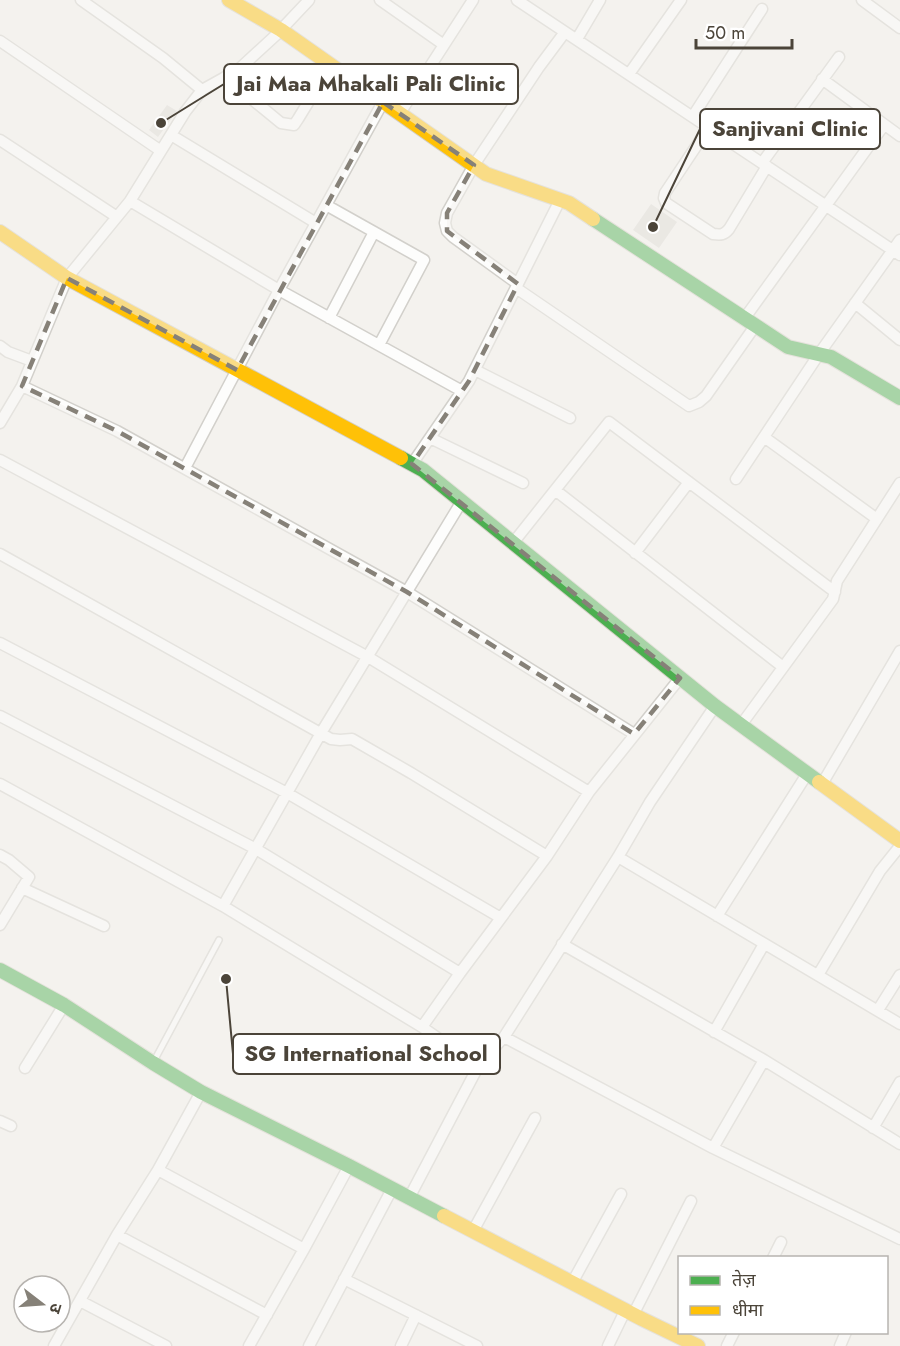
<svg xmlns="http://www.w3.org/2000/svg" width="900" height="1346" font-family="Jost,'Noto Sans Devanagari',sans-serif">
  <style>
    .building { fill: #dedbd6 }
    .lines { fill: none; stroke-linecap: round; stroke-linejoin: round }
    .lane-casing { stroke: #d2d0cb; stroke-width: 8 }
    .street-casing { stroke: #d2d0cb; stroke-width: 13 }
    .fast-casing { stroke: #d3cfc5; stroke-width: 16 }
    .slow-casing { stroke: #d3cfc5; stroke-width: 16 }
    .lane { stroke: #fdfdfc; stroke-width: 5 }
    .street { stroke: #fdfdfc; stroke-width: 10 }
    .fast { stroke: #4caf50; stroke-width: 14 }
    .slow { stroke: #ffc107; stroke-width: 14 }
    .marked { fill: none; stroke: #868178; stroke-width: 4.5; stroke-dasharray: 12 8; stroke-linejoin: round }
    .leader { fill: none; stroke: #4b4439; stroke-width: 2 }
    .callout-dot { fill: #4b4439; stroke: #fff; stroke-width: 2 }
    .callout { fill: #fff; stroke: #4b4439; stroke-width: 2 }
    .callout-label { font-size: 22px; text-anchor: middle; font-weight: bold; fill: #4b4439 }
  </style>
  <rect width="100%" height="100%" fill="#f4f2ee"/>
  <path class="building" d="M167 105 177 111 158 137 149 130Z
    M651 204 677 222 659 248 633 230Z"/>
  <g class="lines">
    <g class="lane-casing">
      <path id="lane" d="M154 1061 219 940"/>
    </g>
    <g class="street-casing">
      <path id="street" d="M81 0 163 58 202 90
        M380 0 444 45
        M517 0 900 255
        M862 0 900 28
        M577 39 600 0
        M0 41 161 151
        M629 74 681 0
        M225 77 281 123 294 125 298 119 331 65
        M822 79 900 136
        M400 113 473 0
        M693 116 762 9
        M709 127 665 193 664 198 666 203 713 234C721 235 724 235 729 229L767 166
        M171 135 316 223
        M0 140 117 217
        M762 163 839 57
        M130 201 279 290 462 391
        M326 205 424 260 379 345
        M518 284 453 237 447 231 445 223 447 213 474 165 539 67 565 32
        M516 288 689 406 699 402 706 396 755 326
        M855 303 900 340
        M329 318 374 232
        M744 319 884 125
        M0 346 8 352 32 361
        M475 370 570 418
        M22 386 117 431 407 592 634 734
        M0 423 22 386 67 278 130 201 185 112 202 90 238 70 276 35 309 0
        M764 437 877 519
        M430 438 523 483
        M0 460 368 657 589 792
        M412 464 469 381 560 200
        M185 468 279 290 383 102
        M736 479 819 354 900 240
        M555 490 783 667
        M513 543 609 422 835 592
        M635 553 689 482
        M0 554 331 739 340 740 352 739 411 773 547 856
        M0 643 287 793 501 918
        M0 716 256 849 460 973
        M741 725 833 599 837 581 900 483
        M0 784 223 906 422 1027 455 1050
        M822 784 900 651
        M0 855 9 860 29 877 0 925
        M618 857 900 1024
        M22 888 104 926
        M223 906 321 733 462 501
        M717 916 807 774
        M562 944 764 1060 900 1144
        M818 975 880 871 900 846
        M878 1010 900 975
        M422 1027 460 973 547 856 589 792 680 678
        M714 1032 764 944
        M504 1037 713 1148 900 1239
        M25 1068 64 1005
        M0 1121 11 1126
        M873 1128 900 1082
        M713 1148 764 1060
        M158 1170 304 1249
        M409 1198 479 1065 504 1037 618 857 650 802 715 706
        M473 1231 535 1118
        M117 1235 267 1315
        M773 1258 781 1242
        M344 1279 477 1346
        M572 1283 621 1194
        M80 1301 166 1346
        M633 1315 691 1201
        M54 1346 117 1235 158 1170 201 1092
        M249 1346 304 1249 349 1166
        M309 1346 392 1189
        M401 1346 416 1315
        M608 1346 625 1311
        M727 1346 734 1332
        M840 1346 846 1332"/>
    </g>
    <g class="fast-casing">
      <path id="fast" d="M593 219 788 347 831 357 900 398
        M401 458 423 470 715 706 819 782
        M0 970 64 1005 153 1063 201 1092 349 1166 444 1216"/>
    </g>
    <g class="slow-casing">
      <path id="slow" d="M229 0 281 30 486 174 569 203 593 219
        M0 232 67 278 401 458
        M819 782 900 841
        M444 1216 642 1319 698 1346"/>
    </g>
    <use href="#lane" class="lane"/>
    <use href="#street" class="street"/>
    <use href="#fast" class="fast"/>
    <use href="#slow" class="slow"/>
  </g>
  <path d="M0 0H900V1346H0ZM383 102 474 165 447 213V231L518 284 469 381 412 464 680 678 634 734 407 592 117 431 22 386 67 278 237 370Z" fill="#f4f2ee" fill-opacity=".55" fill-rule="evenodd"/>
  <path class="marked" d="M383 102 474 165 447 213V231L518 284 469 381 412 464 680 678 634 734 407 592 117 431 22 386 67 278 237 370Z"/>
  <path class="leader" d="M161 123L224 84M653 227L700 129M226 979L233 1054"/>
  <g class="callout-dot">
    <circle cx="161" cy="123" r="6"/>
    <circle cx="653" cy="227" r="6"/>
    <circle cx="226" cy="979" r="6"/>
  </g>
  <g class="callout">
    <rect x="224" y="64" width="294" height="40" rx="6"/>
    <rect x="700" y="109" width="180" height="40" rx="6"/>
    <rect x="233" y="1034" width="267" height="40" rx="6"/>
  </g>
  <g class="callout-label">
    <text x="371" y="91">Jai Maa Mhakali Pali Clinic</text>
    <text x="790" y="136">Sanjivani Clinic</text>
    <text x="366" y="1061">SG International School</text>
  </g>
  <rect x="678" y="1256" width="210" height="78" fill="#ffffff" stroke="#b7b4b0" stroke-width="1.5"/>
  <rect x="690" y="1276" width="30" height="9" fill="#4caf50" stroke="#b7b4b0" stroke-width="1.5"/>
  <text x="732" y="1286" font-size="18" fill="#4b4439">तेज़</text>
  <rect x="690" y="1306" width="30" height="9" fill="#ffc107" stroke="#b7b4b0" stroke-width="1.5"/>
  <text x="732" y="1316" font-size="18" fill="#4b4439">धीमा</text>
  <g transform="translate(42 1304) rotate(107)"><circle r="28" fill="#ffffff" stroke="#b7b4b0" stroke-width="1.5"/>
  <path d="M0-4.5L10 22L0 15L-10 22Z" fill="#868178"/>
  <text y="-9" font-size="16" font-weight="bold" text-anchor="middle" fill="#4b4439">उ</text>
  </g>
  <path d="M696 39v9h96v-9" fill="none" stroke="#4b4439" stroke-width="3"/>
  <text x="705" y="39" font-size="18" fill="#4b4439" stroke="#ffffff" stroke-width="4.5" paint-order="stroke">50 m</text>
</svg>
